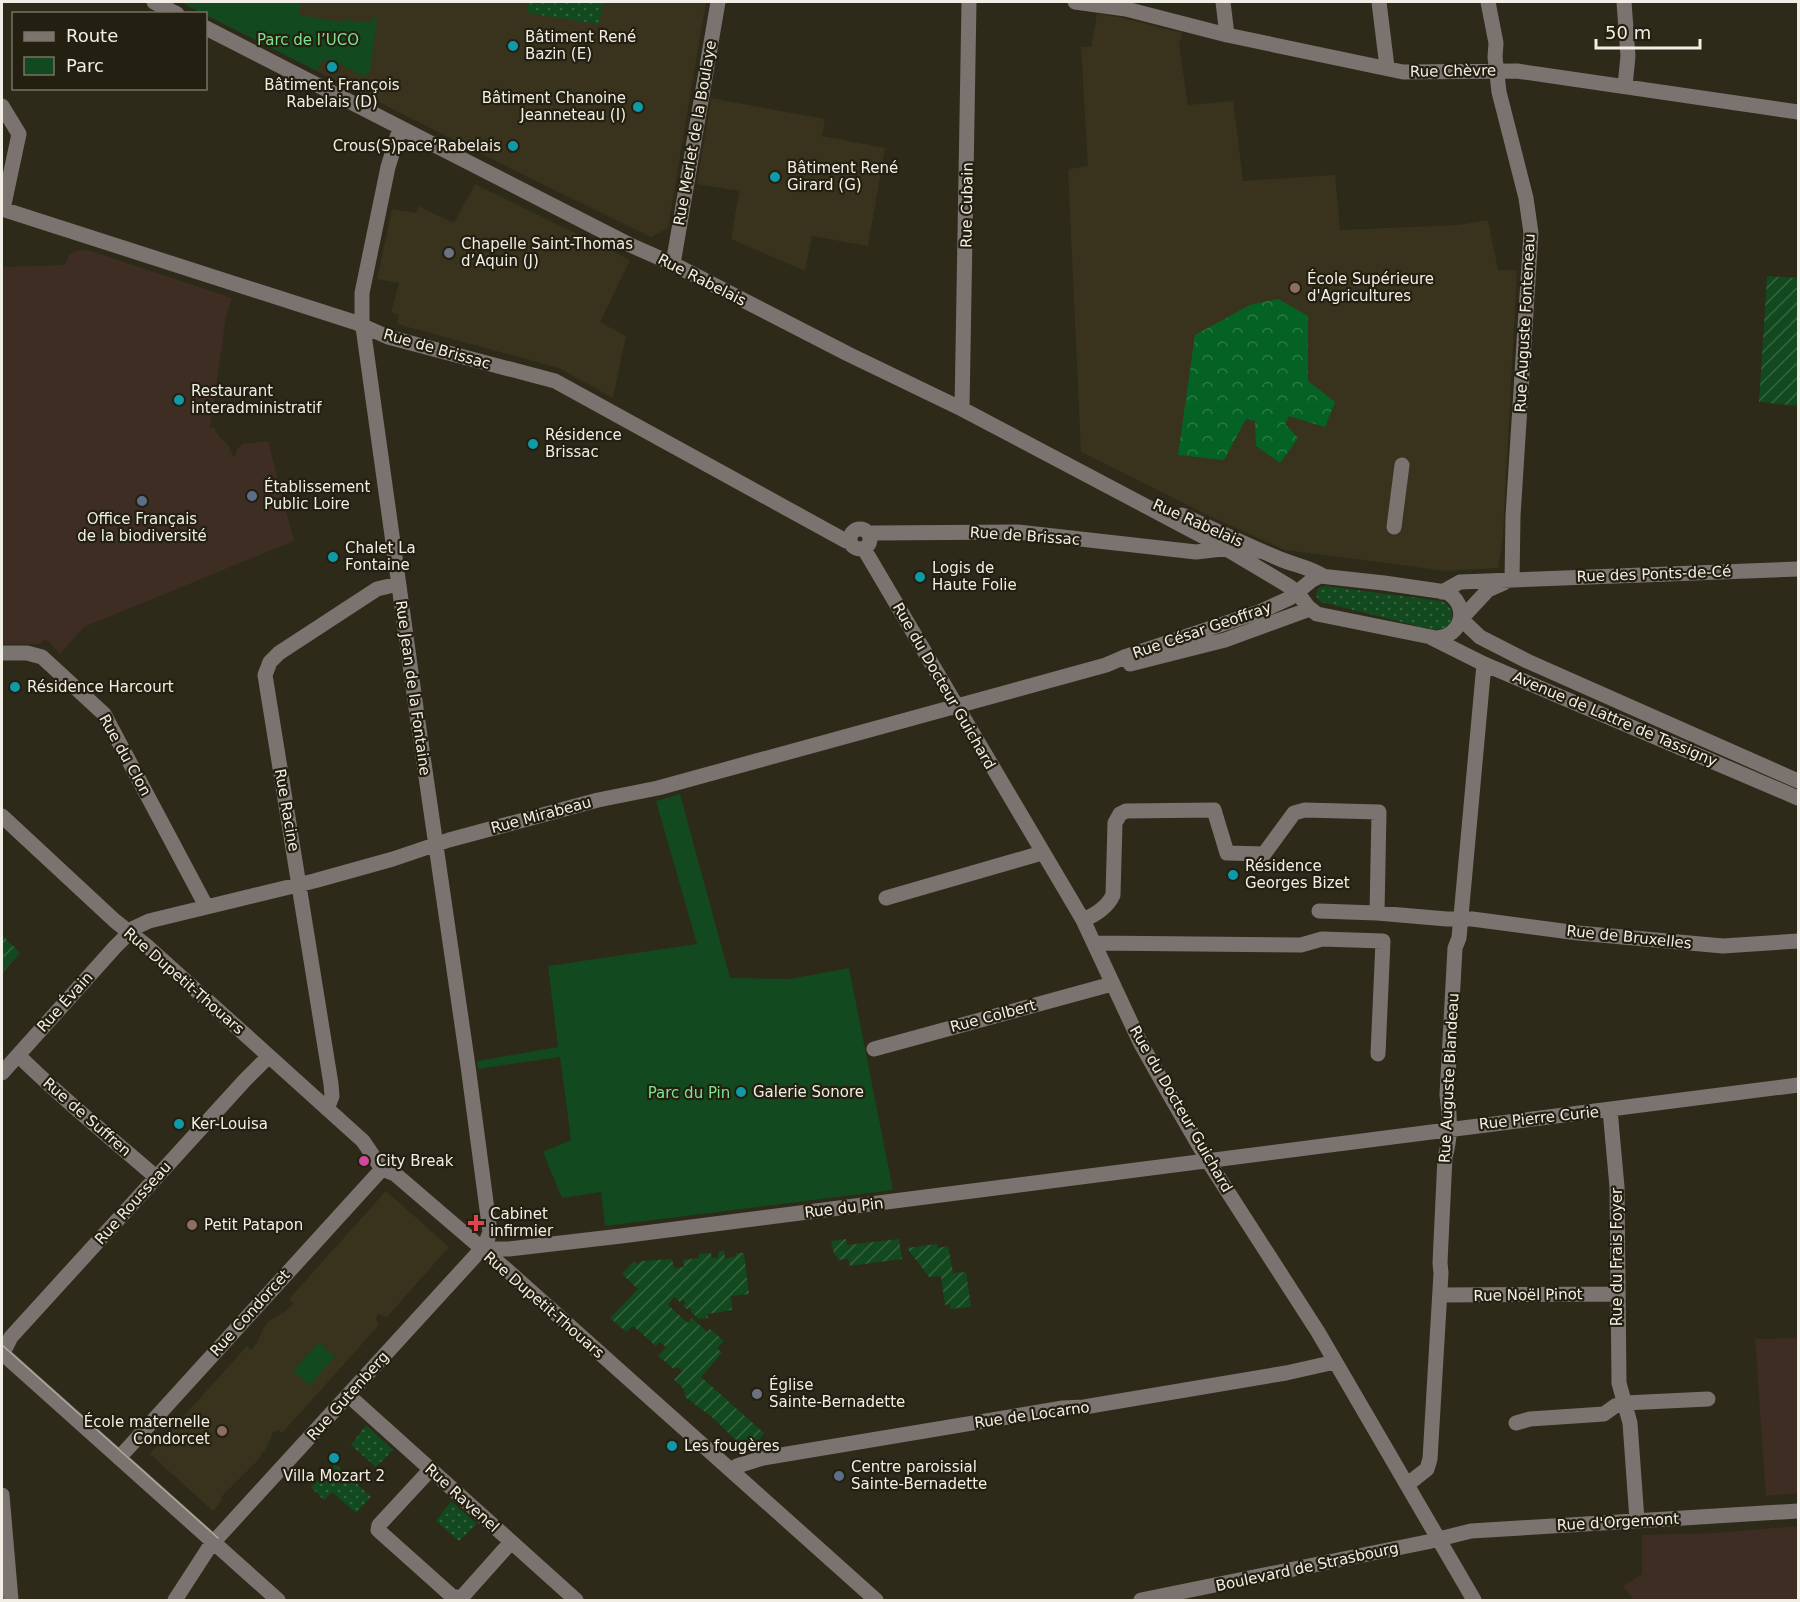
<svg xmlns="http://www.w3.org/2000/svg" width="1800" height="1602" font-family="'DejaVu Sans',sans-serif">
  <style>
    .commercial { fill: #3d2d22 }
    .built { fill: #39331d }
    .grass { fill: url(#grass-dots) }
    .forest { fill: url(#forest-crowns) }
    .park { fill: #12491e }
    .garden { fill: url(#garden-furrows) }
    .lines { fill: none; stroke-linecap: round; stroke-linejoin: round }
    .minor { stroke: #7b736f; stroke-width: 15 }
    .tram { stroke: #adaa9e; stroke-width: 1.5 }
    .culture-dot { fill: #0f9aa8; stroke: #242011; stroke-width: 2 }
    .worship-dot { fill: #6b7280; stroke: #242011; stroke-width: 2 }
    .education-dot { fill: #8d6e63; stroke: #242011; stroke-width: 2 }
    .service-dot { fill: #5c6f8a; stroke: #242011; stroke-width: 2 }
    .hotel-dot { fill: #d1479c; stroke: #242011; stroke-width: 2 }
    .health-dot { fill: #e0444e; stroke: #242011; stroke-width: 2 }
    .labels { text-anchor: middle; stroke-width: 4.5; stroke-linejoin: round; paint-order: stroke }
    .poi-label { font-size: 15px; fill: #f1efe5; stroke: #242011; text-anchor: start }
    .park-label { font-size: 15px; fill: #7ce48c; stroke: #242011 }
    .street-label { font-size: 15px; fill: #f1efe5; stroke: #242011 }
  </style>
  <defs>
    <pattern id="grass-dots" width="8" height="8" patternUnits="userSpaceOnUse" patternTransform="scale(1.5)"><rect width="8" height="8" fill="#12491e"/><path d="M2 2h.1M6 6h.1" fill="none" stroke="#35643f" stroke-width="1.8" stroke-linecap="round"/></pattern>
    <pattern id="forest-crowns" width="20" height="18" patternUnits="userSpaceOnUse" patternTransform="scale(1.5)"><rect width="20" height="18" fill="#046324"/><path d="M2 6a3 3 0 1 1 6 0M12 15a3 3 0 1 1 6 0" fill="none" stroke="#297a44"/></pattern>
    <pattern id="garden-furrows" width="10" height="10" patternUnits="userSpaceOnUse" patternTransform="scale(1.5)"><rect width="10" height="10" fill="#12491e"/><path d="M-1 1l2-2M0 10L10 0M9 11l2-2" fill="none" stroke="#35643f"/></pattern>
  </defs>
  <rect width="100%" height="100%" fill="#2d2a1a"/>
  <path class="commercial" d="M78 250 91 251 232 298 226 317 210 428 214 427 218 435 228 445 233 456H235L237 449 243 444 268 441 294 541 84 627 60 654 46 639 40 644H2V267L65 265 69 255Z
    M1798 1338V1493L1766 1496 1755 1339Z
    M1798 1526V1600H1634L1623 1586 1642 1574V1535L1715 1533Z"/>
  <path class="built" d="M180 2H706L668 228 651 237 542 184Z
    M1097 14 1119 17 1182 33 1179 45 1188 105 1233 101 1243 181 1335 175 1340 230 1458 225 1488 220 1498 270H1517L1503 536 1498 568 1447 571 1285 550 1211 517 1081 452 1068 169 1088 166 1081 47H1091Z
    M711 98 825 119 822 136 885 148 868 246 812 236 805 271 731 239 739 191 697 184Z
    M475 184 630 260 600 322 626 336 613 398 559 368 397 324 399 315 391 312 399 283 377 279 392 209 416 213 418 206 454 223Z
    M386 1191 449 1247 387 1317 378 1314 376 1320 379 1325 282 1433 279 1430 273 1432 268 1445 257 1461 221 1497 223 1499 213 1511 150 1454 247 1346 251 1350 258 1341 262 1331 269 1321 286 1311 293 1303 289 1299Z"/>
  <path class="grass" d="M529 2H603L599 24 527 13Z
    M1325 586 1441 601C1454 606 1455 618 1447 628L1434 630 1321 602C1316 598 1314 593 1319 588Z
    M366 1425 393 1450 376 1467 351 1445Z
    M335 1464 371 1497 356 1513 332 1492 324 1500 311 1487Z
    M451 1501 477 1524 459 1541 436 1521Z"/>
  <path class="forest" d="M1278 299 1308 316V381L1335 402 1325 427 1289 416 1285 424 1298 438 1280 463 1256 446 1255 421 1246 419 1224 460 1178 455 1195 335 1250 305Z"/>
  <path class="park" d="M180 2H301L299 15 341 22V19L370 23 372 17 377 18 370 71 363 76 329 59 327 62 323 60 317 71Z
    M680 794 730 978 790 979 849 968 893 1190 605 1226 601 1192 562 1198 543 1152 571 1140 560 1057 478 1069 477 1061 558 1047 548 966 697 944 656 801Z
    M319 1342 335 1357 309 1385 293 1371Z"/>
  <path class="garden" d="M1767 276 1798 278V406L1759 402Z
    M3 936 20 953 2 973V938Z
    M846 1239 847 1245 899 1239 902 1259 850 1266 848 1259 839 1260 834 1253 831 1241Z
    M937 1244 938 1248 948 1246 953 1273 966 1272 971 1307 950 1309V1304L945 1305 941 1276 929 1277 907 1248Z
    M724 1251 725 1259 736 1256V1253H744L749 1294 731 1296 732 1310 708 1314V1318L699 1319 692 1313 690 1307 687 1309 683 1306 686 1303 683 1300 680 1302 674 1297 668 1305 688 1323 692 1318 707 1332 710 1329 724 1341 717 1348 722 1353 701 1377 764 1433 759 1440 763 1443 756 1452H752L750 1441 741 1445 713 1418 684 1396 686 1393 683 1391 684 1389 674 1380 682 1371 677 1367 674 1369 658 1356 666 1347 660 1342 656 1346 633 1326 626 1332 610 1318 638 1289 622 1274 634 1261 638 1264 641 1261 672 1259 674 1268 684 1267 683 1260 699 1258V1254L711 1253 712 1258H718V1252Z"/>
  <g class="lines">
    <path class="minor" d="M154 2 177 14
      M1075 2 1126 9 1227 35 1403 72 1517 71 1798 112
      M1223 2 1227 35
      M1379 2 1387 67
      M1488 2 1496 43 1495 57 1499 92 1526 198 1531 233 1513 516 1512 580
      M1624 2 1628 56 1625 86
      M2 106 19 134 3 209
      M2 209 354 322 388 337 555 381 846 541 850 542
      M673 264 718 2
      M962 409 969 2
      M1182 515C1215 530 1247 545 1280 559 1294 565 1310 567 1323 576
      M1394 527 1402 465
      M850 539a10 10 0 1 1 20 0a10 10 0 1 1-20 0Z
      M870 535 873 533 1018 532 1196 552 1239 547 1248 552 1261 551
      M864 549 1083 920 1140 1042 1168 1092 1208 1161 1318 1332 1474 1600
      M1442 592 1460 582 1798 569
      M1461 619 1480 637 1527 661 1798 781
      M1461 619 1488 590 1504 583
      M1432 638 1484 664 1798 798
      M2 653H27L42 657 104 714 206 906
      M1130 664 1225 640 1310 609
      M2 816 115 921 148 947 363 1141 382 1169 395 1174 507 1270 876 1600
      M886 898 1042 853
      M1377 913 1447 919H1472L1578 933 1723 946 1798 941
      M1083 920C1095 915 1107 908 1113 895L1115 823 1120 814 1126 811 1214 810 1227 853 1264 854 1294 813 1305 810 1379 812 1377 913 1319 911
      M1094 943 1301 945 1322 939 1383 941 1378 1054
      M874 1049 1112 984
      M18 1055C62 1099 110 1137 156 1177
      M2 1073 115 947 134 928 149 921 314 881 393 859 449 840 598 800 658 788 1106 665 1127 656 1259 612 1290 598 1312 580 1320 576 1384 583 1446 592C1470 604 1463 637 1436 638L1317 614 1308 607 1297 592 1287 585 1225 548 962 409 848 354 673 264 628 244 206 28
      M327 1109 332 1096 331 1084 265 675 270 662 279 653 377 589 398 584
      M1610 1110 1617 1187 1619 1383 1630 1423 1637 1520
      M481 1249H509L621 1236 1798 1085
      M1440 1295 1617 1294
      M2 1353 278 1600
      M2 1355 11 1337 245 1080 269 1056
      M348 1395 576 1600
      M1516 1423 1530 1419 1604 1414 1615 1406 1625 1403 1708 1399
      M119 1458 382 1169
      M430 1470 379 1525 378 1530 453 1597H462L511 1542
      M731 1470 737 1466 763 1458 1063 1408 1084 1407 1286 1373 1335 1362
      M1408 1484 1427 1469 1430 1459 1441 1273 1440 1263 1445 1157C1451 1138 1450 1115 1447 1095L1455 948 1459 938 1484 664
      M2 1495 11 1600
      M175 1600 210 1546 477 1254 487 1240 490 1232 468 1066 417 715 362 320V293L388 167 400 128
      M1141 1600 1427 1542 1471 1531 1798 1511"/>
    <path class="tram" d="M2 1345 218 1538"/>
  </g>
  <g class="culture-dot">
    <circle cx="513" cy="46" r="6"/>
    <circle cx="332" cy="67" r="6"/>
    <circle cx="638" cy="107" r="6"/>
    <circle cx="513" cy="146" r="6"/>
    <circle cx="775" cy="177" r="6"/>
    <circle cx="179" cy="400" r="6"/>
    <circle cx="533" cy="444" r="6"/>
    <circle cx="333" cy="557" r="6"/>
    <circle cx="920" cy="577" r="6"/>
    <circle cx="15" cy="687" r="6"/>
    <circle cx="1233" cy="875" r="6"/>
    <circle cx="741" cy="1092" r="6"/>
    <circle cx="179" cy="1124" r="6"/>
    <circle cx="672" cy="1446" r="6"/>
    <circle cx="334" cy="1458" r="6"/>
  </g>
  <g class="worship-dot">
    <circle cx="449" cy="253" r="6"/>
    <circle cx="757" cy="1394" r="6"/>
  </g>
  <g class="education-dot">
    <circle cx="1295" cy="288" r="6"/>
    <circle cx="192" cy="1225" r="6"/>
    <circle cx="222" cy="1431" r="6"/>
  </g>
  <g class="service-dot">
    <circle cx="252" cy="496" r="6"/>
    <circle cx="142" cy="501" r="6"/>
    <circle cx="839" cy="1476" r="6"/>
  </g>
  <circle class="hotel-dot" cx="364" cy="1161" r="6"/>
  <path class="health-dot" d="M473 1214h6v6h6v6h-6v6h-6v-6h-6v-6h6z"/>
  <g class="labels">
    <g class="poi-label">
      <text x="525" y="42">Bâtiment René<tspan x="525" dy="17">Bazin (E)</tspan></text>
      <text x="332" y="90" text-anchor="middle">Bâtiment François<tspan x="332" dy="17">Rabelais (D)</tspan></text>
      <text x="626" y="103" text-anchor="end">Bâtiment Chanoine<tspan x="626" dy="17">Jeanneteau (I)</tspan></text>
      <text x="501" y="151" text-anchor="end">Crous(S)pace’Rabelais</text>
      <text x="787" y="173">Bâtiment René<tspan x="787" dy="17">Girard (G)</tspan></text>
      <text x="461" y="249">Chapelle Saint-Thomas<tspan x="461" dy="17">d’Aquin (J)</tspan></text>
      <text x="1307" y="284">École Supérieure<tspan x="1307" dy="17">d'Agricultures</tspan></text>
      <text x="191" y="396">Restaurant<tspan x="191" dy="17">interadministratif</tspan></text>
      <text x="545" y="440">Résidence<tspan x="545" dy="17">Brissac</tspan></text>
      <text x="264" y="492">Établissement<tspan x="264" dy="17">Public Loire</tspan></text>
      <text x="142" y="524" text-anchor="middle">Office Français<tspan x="142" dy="17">de la biodiversité</tspan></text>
      <text x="345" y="553">Chalet La<tspan x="345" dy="17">Fontaine</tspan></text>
      <text x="932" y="573">Logis de<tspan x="932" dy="17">Haute Folie</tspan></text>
      <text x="27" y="692">Résidence Harcourt</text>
      <text x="1245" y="871">Résidence<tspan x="1245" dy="17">Georges Bizet</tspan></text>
      <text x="753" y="1097">Galerie Sonore</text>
      <text x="191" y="1129">Ker-Louisa</text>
      <text x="376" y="1166">City Break</text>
      <text x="490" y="1219">Cabinet<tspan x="490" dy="17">infirmier</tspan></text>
      <text x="204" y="1230">Petit Patapon</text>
      <text x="769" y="1390">Église<tspan x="769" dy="17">Sainte-Bernadette</tspan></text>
      <text x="210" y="1427" text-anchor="end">École maternelle<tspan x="210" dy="17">Condorcet</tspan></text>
      <text x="684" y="1451">Les fougères</text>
      <text x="851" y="1472">Centre paroissial<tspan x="851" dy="17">Sainte-Bernadette</tspan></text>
      <text x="334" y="1481" text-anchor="middle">Villa Mozart 2</text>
    </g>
    <g class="park-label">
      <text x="308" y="45">Parc de l’UCO</text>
      <text x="689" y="1098">Parc du Pin</text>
    </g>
    <g class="street-label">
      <text transform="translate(1453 71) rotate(-1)" y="5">Rue Chèvre</text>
      <text transform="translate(695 133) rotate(-80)" y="5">Rue Merlet de la Boulaye</text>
      <text transform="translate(967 205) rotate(-89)" y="5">Rue Cubain</text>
      <text transform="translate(702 280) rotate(27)" y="5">Rue Rabelais</text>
      <text transform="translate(1525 323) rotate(-87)" y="5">Rue Auguste Fonteneau</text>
      <text transform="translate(437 349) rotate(16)" y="5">Rue de Brissac</text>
      <text transform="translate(1198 523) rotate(24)" y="5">Rue Rabelais</text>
      <text transform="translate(1025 536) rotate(4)" y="5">Rue de Brissac</text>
      <text transform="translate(1654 574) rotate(-2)" y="5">Rue des Ponts-de-Cé</text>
      <text transform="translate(1202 630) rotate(-19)" y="5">Rue César Geoffray</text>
      <text transform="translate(944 686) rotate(60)" y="5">Rue du Docteur Guichard</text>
      <text transform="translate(413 688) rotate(82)" y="5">Rue Jean de la Fontaine</text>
      <text transform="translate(1615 719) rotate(23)" y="5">Avenue de Lattre de Tassigny</text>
      <text transform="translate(125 755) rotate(61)" y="5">Rue du Clon</text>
      <text transform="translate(287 810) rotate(80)" y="5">Rue Racine</text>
      <text transform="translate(541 815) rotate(-15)" y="5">Rue Mirabeau</text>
      <text transform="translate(1629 937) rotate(6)" y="5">Rue de Bruxelles</text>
      <text transform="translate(184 981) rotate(41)" y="5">Rue Dupetit-Thouars</text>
      <text transform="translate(65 1002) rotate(-48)" y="5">Rue Évain</text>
      <text transform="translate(993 1016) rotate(-15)" y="5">Rue Colbert</text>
      <text transform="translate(1449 1078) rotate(-87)" y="5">Rue Auguste Blandeau</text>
      <text transform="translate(1181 1109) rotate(60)" y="5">Rue du Docteur Guichard</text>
      <text transform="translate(87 1117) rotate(41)" y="5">Rue de Suffren</text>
      <text transform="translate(1539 1118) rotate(-6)" y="5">Rue Pierre Curie</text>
      <text transform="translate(133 1203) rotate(-48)" y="5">Rue Rousseau</text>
      <text transform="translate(844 1208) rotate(-7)" y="5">Rue du Pin</text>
      <text transform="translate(1617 1257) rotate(-90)" y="5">Rue du Frais Foyer</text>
      <text transform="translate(1528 1295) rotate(-1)" y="5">Rue Noël Pinot</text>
      <text transform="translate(544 1305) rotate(41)" y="5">Rue Dupetit-Thouars</text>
      <text transform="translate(250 1313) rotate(-48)" y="5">Rue Condorcet</text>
      <text transform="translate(348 1396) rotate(-48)" y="5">Rue Gutenberg</text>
      <text transform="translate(1032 1415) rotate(-8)" y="5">Rue de Locarno</text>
      <text transform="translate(462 1498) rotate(42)" y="5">Rue Ravenel</text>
      <text transform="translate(1618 1522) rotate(-3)" y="5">Rue d'Orgemont</text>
      <text transform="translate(1307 1567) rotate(-12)" y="5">Boulevard de Strasbourg</text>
    </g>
  </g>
  <rect width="1800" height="1602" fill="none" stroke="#f1efe5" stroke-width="6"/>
  <rect x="12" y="12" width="195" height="78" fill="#242011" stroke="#767366" stroke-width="1.5"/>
  <rect x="24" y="32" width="30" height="9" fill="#7b736f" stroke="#767366" stroke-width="1.5"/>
  <text x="66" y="42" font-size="18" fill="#f1efe5">Route</text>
  <rect x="24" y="57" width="30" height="18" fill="#12491e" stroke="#767366" stroke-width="1.5"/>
  <text x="66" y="72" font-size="18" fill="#f1efe5">Parc</text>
  <path d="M1596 39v9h104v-9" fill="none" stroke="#f1efe5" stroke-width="3"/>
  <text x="1605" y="39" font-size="18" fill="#f1efe5" stroke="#242011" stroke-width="4.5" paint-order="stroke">50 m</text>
</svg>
